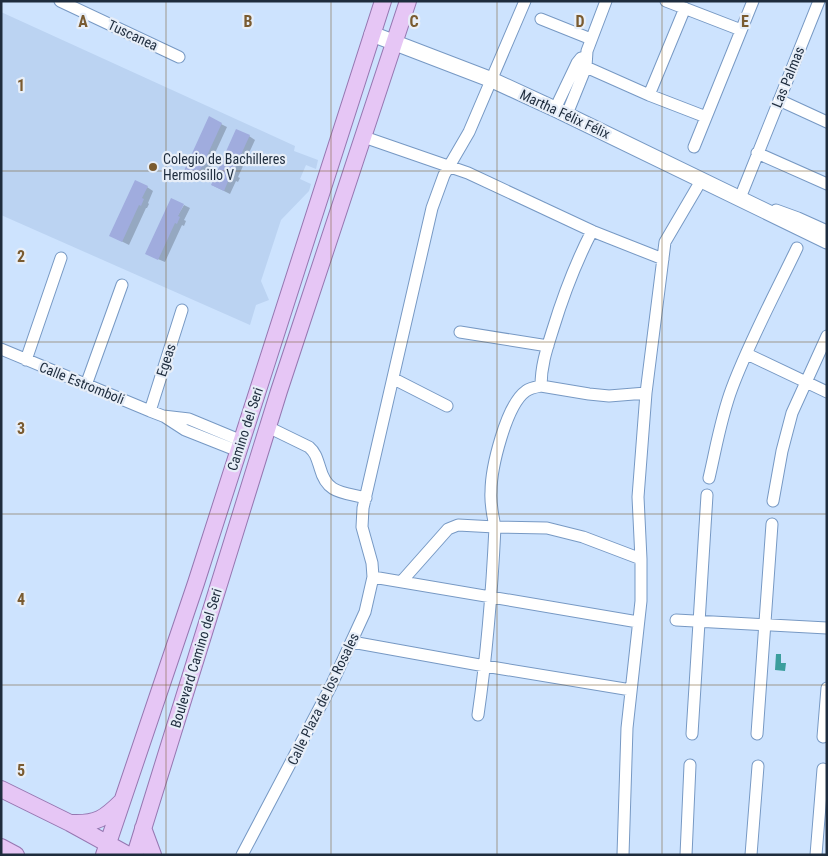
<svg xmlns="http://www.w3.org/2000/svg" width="828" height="856" font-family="'Roboto Condensed',sans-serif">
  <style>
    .built { fill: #bbd3f2 }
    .water { fill: #3b9e9d }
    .shadow { fill: #0003 }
    .building { fill: #a0acde }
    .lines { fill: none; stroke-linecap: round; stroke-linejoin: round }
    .street-casing { stroke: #7799c4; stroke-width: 13 }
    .secondary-casing { stroke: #7799c4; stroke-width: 17 }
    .primary-casing { stroke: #9677b1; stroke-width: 18 }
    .street { stroke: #fff; stroke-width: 11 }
    .secondary { stroke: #fff; stroke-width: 15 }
    .primary { stroke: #e6c6f5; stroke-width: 16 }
    .grid { fill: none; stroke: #7a5b30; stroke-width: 1; stroke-opacity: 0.55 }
    .poi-dot { fill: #7a5b30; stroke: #e7eef8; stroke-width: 2 }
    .labels { text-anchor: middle; stroke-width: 4.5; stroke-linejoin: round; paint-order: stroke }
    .street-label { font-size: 14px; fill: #1e2c3d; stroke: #e7eef8 }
    .poi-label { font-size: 14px; fill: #1e2c3d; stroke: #e7eef8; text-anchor: start }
    .grid-label { font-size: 16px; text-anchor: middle; font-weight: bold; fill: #7a5b30; stroke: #e7eef8; stroke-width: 4.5; stroke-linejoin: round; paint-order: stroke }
  </style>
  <rect width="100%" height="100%" fill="#cde3fe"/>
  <path class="built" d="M1 12 295 146 294 151 318 160 316 169 306 165 300 179 311 184 309 191 281 220 261 281 269 300 256 305 250 325 1 215Z"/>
  <path class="water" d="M776 654H781V663H786L785 671 775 670Z"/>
  <path class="shadow" d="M221 124 227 127 210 164 212 165 210 170 208 169 202 181 190 176Z
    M249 136 255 140 238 177 240 178 238 182 236 181 230 194 212 185Z
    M147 187 153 191 148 203 149 204 147 208H146L129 245 117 239Z
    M184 205 190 208 184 220 186 221 184 226 182 225 165 262 153 257Z"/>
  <path class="building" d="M209 116 222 123 205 160H206L203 167 202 166 196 179 183 173Z
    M236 129 250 135 233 172 234 173 231 180 229 179 224 191 211 185Z
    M135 180 148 186 142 198 144 199 141 206 139 205 122 242 109 236Z
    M171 198 184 204 178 216 180 217 177 224 175 223 158 260 145 254Z"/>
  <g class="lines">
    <g class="street-casing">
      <path id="street" d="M60 1 179 57
        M666 1 741 30
        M541 19 591 39
        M577 63 649 95 706 117
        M649 95 685 8
        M779 100 827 122
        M555 109 577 63 581 58
        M567 114 586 67 587 51 606 1
        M364 137 468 173 592 231 663 259
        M694 147 753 1
        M757 153 827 184
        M740 198 819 1
        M776 210 798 218 827 231
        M592 231C575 264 564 293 553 329 547 348 541 365 541 386L589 394 609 396 646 393
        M460 332 548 346
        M1 349 150 411 163 416 189 419 242 441
        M747 354 827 392
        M26 360 61 258
        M394 379 447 406
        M86 385 122 285
        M541 386C536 387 530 388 526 391 506 405 491 468 491 492 490 504 493 516 495 527L547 528 583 537 641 559
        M150 411 182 310
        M165 417 185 430 238 451
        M268 427 309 447C316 453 317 459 320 468 327 494 342 492 366 498
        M709 478C716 448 721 417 732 388 750 340 775 294 797 248
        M773 501 782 451 792 413 827 336
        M373 577 638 622
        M401 582 448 529 458 525 495 527C492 590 487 653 478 715
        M676 620 827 628
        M352 642 485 666 631 690
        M692 734 707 495
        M757 734 772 524
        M823 737 827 688
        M242 855 330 688 365 612 373 577 372 563 362 527 363 508 432 208 444 175 469 132 525 1
        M623 855 627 728 641 601V559L638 497 646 393 665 242 702 179
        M686 855 690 765
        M751 855 758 766
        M816 855 823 769"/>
    </g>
    <g class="secondary-casing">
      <path id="secondary" d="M372 34 492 80 555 109 827 241"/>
    </g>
    <g class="primary-casing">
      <path id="primary" d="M1 789 70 823 128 855
        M72 823C97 824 105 818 122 801
        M143 828 153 855
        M1 847 16 855
        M104 855 196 583 383 1
        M135 855 279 391 408 1"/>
    </g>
    <use href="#street" class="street"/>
    <use href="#secondary" class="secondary"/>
    <use href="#primary" class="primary"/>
  </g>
  <path class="grid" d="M166 1V855M331 1V855M497 1V855M662 1V855M1 171H827M1 342H827M1 514H827M1 685H827"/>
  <circle class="poi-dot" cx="153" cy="167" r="5"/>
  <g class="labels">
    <g class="street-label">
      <text transform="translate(133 35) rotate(25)" y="5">Tuscanea</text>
      <text transform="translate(788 77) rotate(-68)" y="5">Las Palmas</text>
      <text transform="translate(565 114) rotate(25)" y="5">Martha Félix Félix</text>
      <text transform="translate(166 360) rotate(-72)" y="5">Egeas</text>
      <text transform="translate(82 383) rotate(22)" y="5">Calle Estromboli</text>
      <text transform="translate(245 429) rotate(-72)" y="5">Camino del Seri</text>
      <text transform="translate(196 658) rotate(-73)" y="5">Boulevard Camino del Seri</text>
      <text transform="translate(323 699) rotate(-64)" y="5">Calle Plaza de los Rosales</text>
    </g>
    <g class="poi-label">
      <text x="163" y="164">Colegio de Bachilleres<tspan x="163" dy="16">Hermosillo V</tspan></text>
    </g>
  </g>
  <g class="grid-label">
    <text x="83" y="27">A</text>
    <text x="248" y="27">B</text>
    <text x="414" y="27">C</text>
    <text x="580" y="27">D</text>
    <text x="745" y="27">E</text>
    <text x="21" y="91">1</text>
    <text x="21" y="262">2</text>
    <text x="21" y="434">3</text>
    <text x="21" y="605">4</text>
    <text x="21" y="776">5</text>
  </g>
  <rect width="828" height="856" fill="none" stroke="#1e2c3d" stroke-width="5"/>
</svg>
